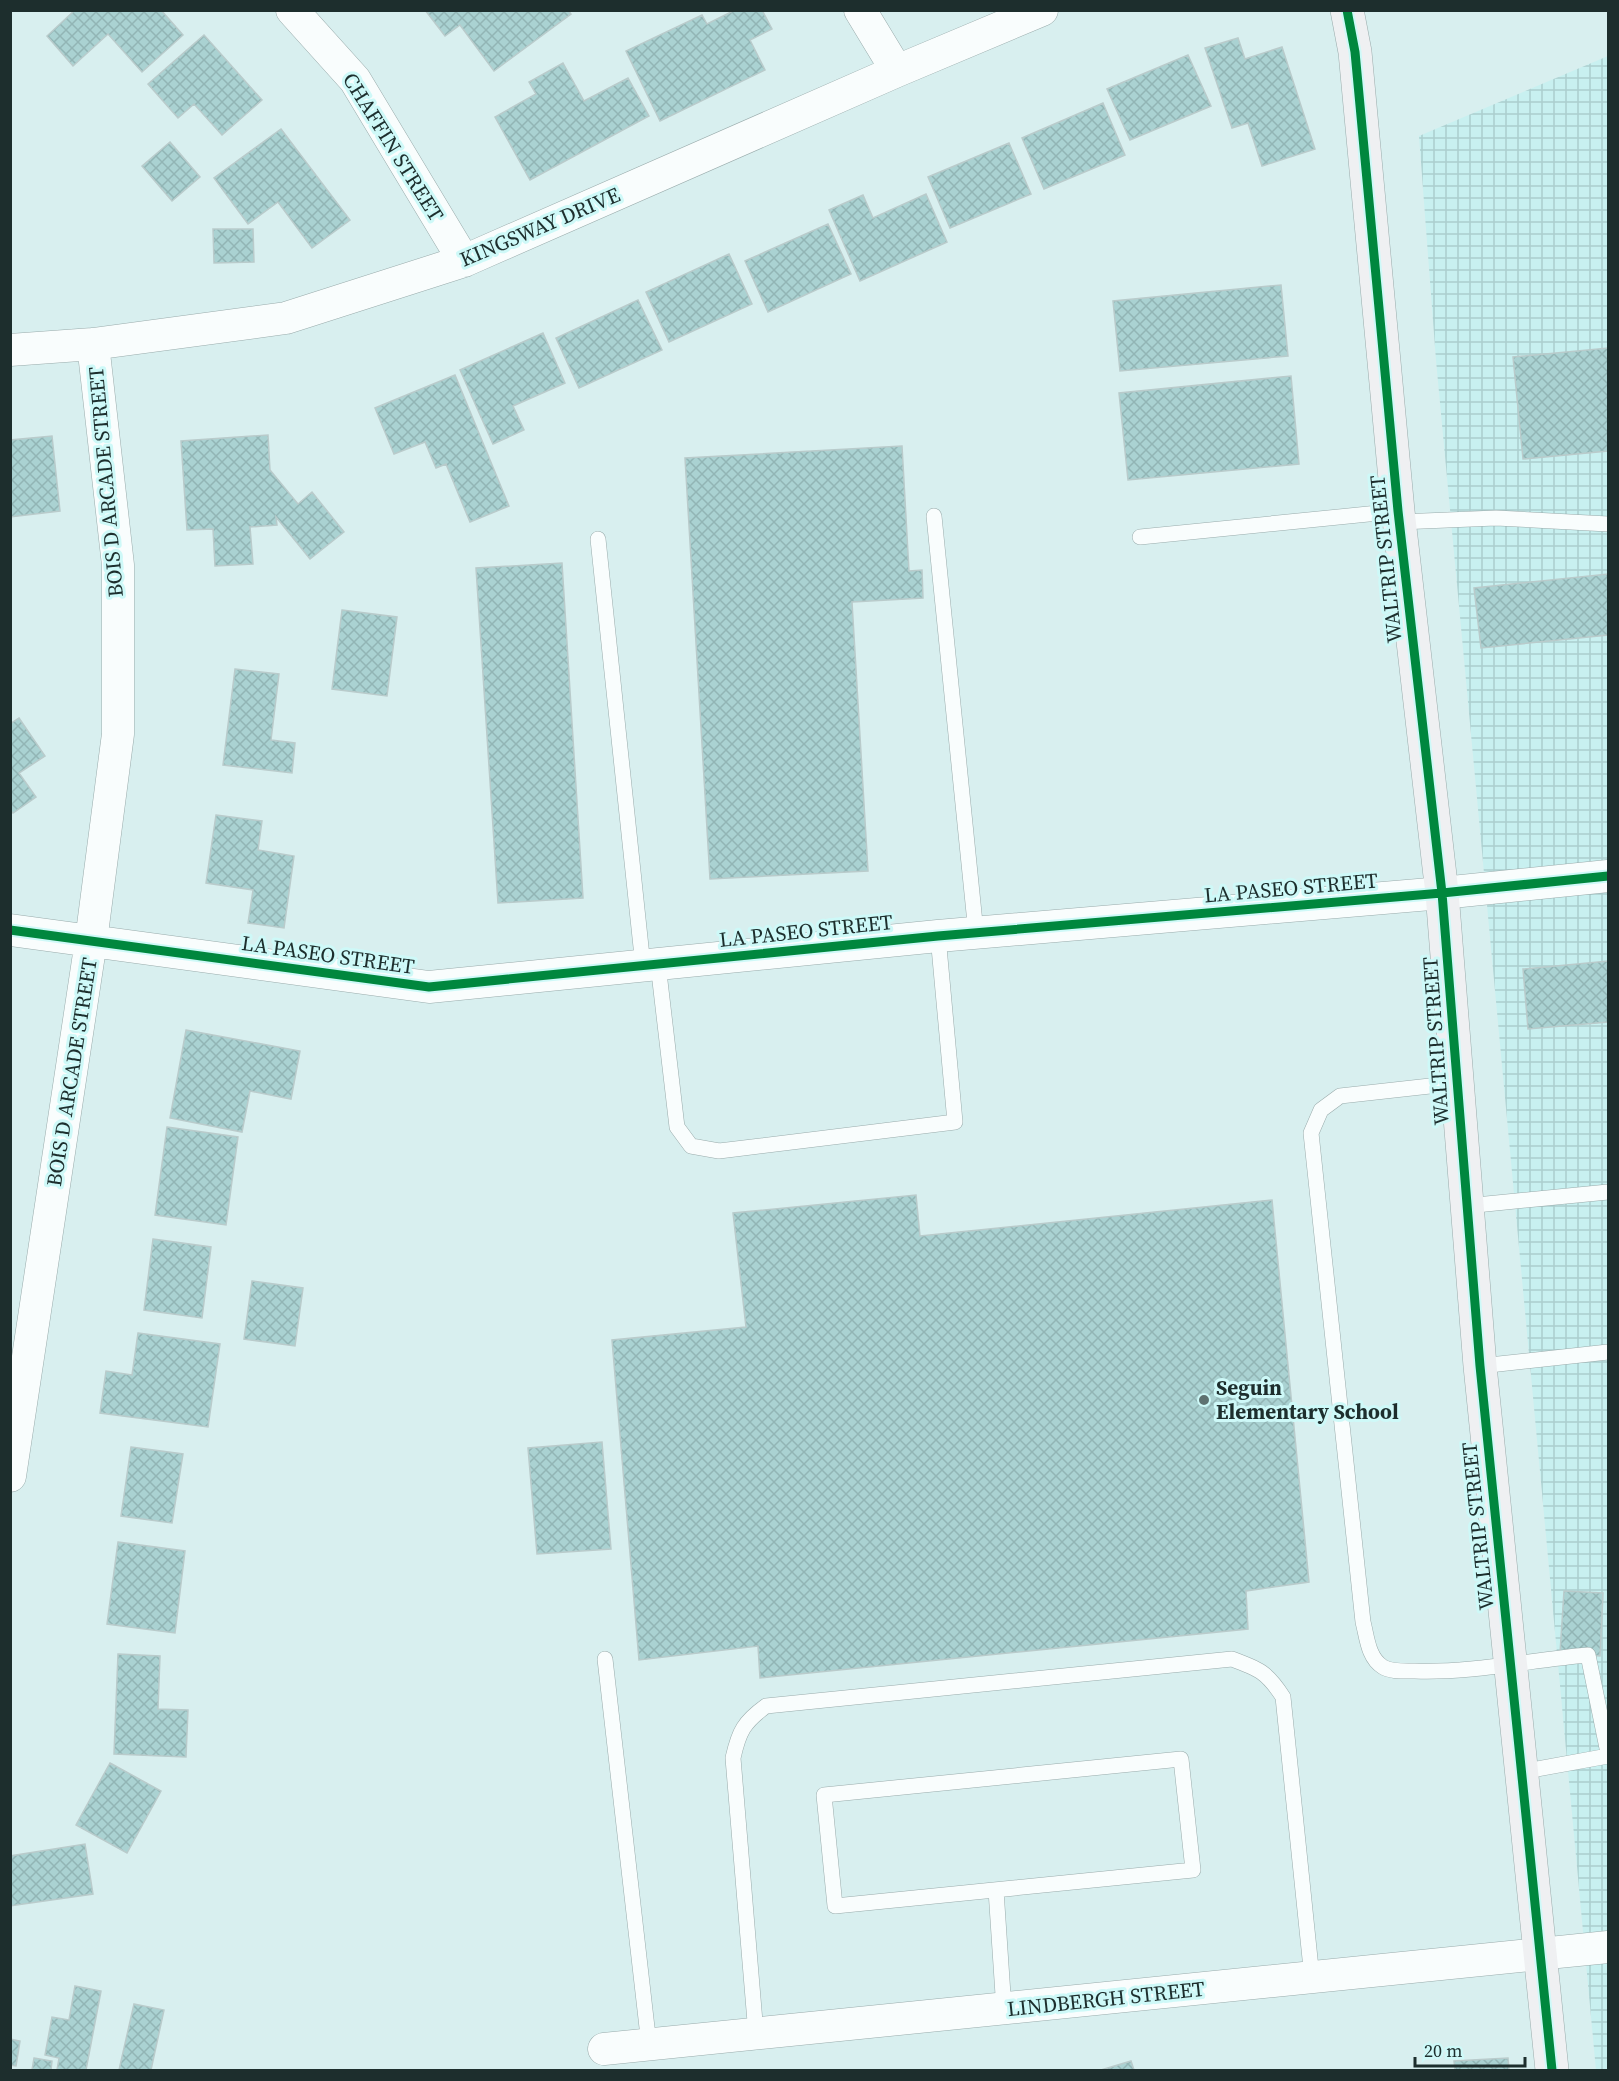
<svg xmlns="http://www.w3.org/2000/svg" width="1619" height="2081" font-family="'Source Serif 4',serif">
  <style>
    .industrial { fill: url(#industrial-grid) }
    .building { fill: url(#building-cross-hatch); stroke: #b9cbcb; stroke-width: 1.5 }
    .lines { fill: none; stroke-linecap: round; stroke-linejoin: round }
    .lane-casing { stroke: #99abab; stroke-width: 16 }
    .street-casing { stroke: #99abab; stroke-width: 33 }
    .secondary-casing { stroke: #99abab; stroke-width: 34 }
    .lane { stroke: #f9fdfd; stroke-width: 15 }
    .street { stroke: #f9fdfd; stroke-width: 32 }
    .secondary { stroke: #eff0f2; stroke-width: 33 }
    .cycleway-casing { stroke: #cef9f8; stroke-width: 13 }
    .cycleway { stroke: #00873e; stroke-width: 9 }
    .poi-dot { fill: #5e7271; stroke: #cef9f8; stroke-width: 2 }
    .labels { text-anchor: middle; stroke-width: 6; stroke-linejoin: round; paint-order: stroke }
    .street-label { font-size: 21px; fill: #1d2e2d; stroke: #cef9f8 }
    .poi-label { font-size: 21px; font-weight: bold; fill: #1d2e2d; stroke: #cef9f8; text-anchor: start }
  </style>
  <defs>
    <pattern id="industrial-grid" width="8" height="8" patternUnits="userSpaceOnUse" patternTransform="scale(1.5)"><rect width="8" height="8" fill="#c8f0f0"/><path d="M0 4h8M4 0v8" fill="none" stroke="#abcece"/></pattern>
    <pattern id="building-cross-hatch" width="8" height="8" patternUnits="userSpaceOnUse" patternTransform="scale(1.5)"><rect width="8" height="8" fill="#aad2d2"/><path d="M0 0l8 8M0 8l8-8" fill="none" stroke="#92b5b5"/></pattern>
  </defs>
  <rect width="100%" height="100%" fill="#d8efef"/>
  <path class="industrial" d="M1608 56V2070H1596L1436 360 1419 136Z"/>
  <path class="building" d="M75 10H161L183 35 142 72 108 34 73 66 47 36Z
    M425 10H568L571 14 494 71 460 25 445 36Z
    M735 10H762L772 29 750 40 765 70 660 121 626 51 702 15 707 24Z
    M204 35 262 100 222 135 194 104 178 118 148 84Z
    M1238 38 1245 59 1282 47 1315 149 1262 166 1248 123 1232 128 1205 48Z
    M1188 55 1211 106 1130 140 1107 89Z
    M563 63 584 101 628 78 649 116 530 180 495 117 536 94 529 82Z
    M1103 103 1125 155 1044 189 1022 138Z
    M281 129 350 220 312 248 278 202 248 224 214 178Z
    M170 142 200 177 172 201 142 166Z
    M1009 143 1031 194 950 228 928 177Z
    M926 194 947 242 860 281 829 210 863 195 873 218Z
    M828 224 851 274 768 312 745 261Z
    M213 229H253L254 262 214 263Z
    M729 254 752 304 669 342 646 292Z
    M1281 285 1288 356 1120 371 1113 301Z
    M638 300 662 350 579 388 556 338Z
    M543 333 565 383 513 406 524 430 493 444 460 370Z
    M1608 348V451L1523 459 1513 357Z
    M455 375 509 506 470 522 446 464 436 468 425 442 394 454 375 408Z
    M1291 376 1299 464 1128 480 1119 393Z
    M268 435 270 470 298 504 312 492 344 532 310 559 276 517 277 525 250 527 253 564 215 566 213 529 187 530 181 441Z
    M52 436 60 511 10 517V440Z
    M902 446 909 571 922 570 923 598 852 602 868 871 710 879 685 458Z
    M562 563 583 898 498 903 476 568Z
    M1608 574V635L1481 648 1474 588Z
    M342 610 397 617 387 696 332 689Z
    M235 669 279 674 271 740 295 743 292 773 223 765Z
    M19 718 45 756 19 773 36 797 13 813 10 810V724Z
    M216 815 262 821 258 850 294 856 284 928 248 923 253 890 206 883Z
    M1608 961V1022L1528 1029 1523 969Z
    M186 1030 300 1051 291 1099 250 1091 242 1132 170 1118Z
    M167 1127 238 1137 226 1225 155 1215Z
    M916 1195 920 1236 1272 1200 1309 1582 1246 1591 1248 1629 760 1678 758 1646 639 1660 612 1340 746 1327 733 1213Z
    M153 1239 211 1247 202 1318 144 1310Z
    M252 1281 303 1288 295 1346 244 1339Z
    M138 1333 220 1344 208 1427 100 1413 106 1371 132 1375Z
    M602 1442 611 1549 537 1554 528 1448Z
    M131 1447 183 1454 172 1523 121 1516Z
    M118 1542 185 1551 175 1633 107 1624Z
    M1564 1591 1603 1593 1600 1656 1560 1653Z
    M118 1654 160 1656 158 1709 188 1710 186 1757 114 1754Z
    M110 1763 161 1791 127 1853 76 1825Z
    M85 1844 93 1894 10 1906V1856Z
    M75 1986 101 1991 86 2070H57L59 2058 45 2055 52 2017 69 2020Z
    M134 2004 164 2010 151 2070H119Z
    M10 2039 20 2041 16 2066 10 2065Z
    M34 2058 52 2061 51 2070H32Z
    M1508 2058 1509 2070H1455L1454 2061Z
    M1131 2061 1134 2070H1101Z"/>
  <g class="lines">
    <g class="lane-casing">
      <path id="lane" d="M934 516 976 933
        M1399 522 1496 518 1608 524
        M1140 537 1398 511
        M598 539 643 966
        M658 964 677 1127 691 1146 719 1151 955 1122 938 936
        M1457 1083 1340 1096 1321 1110 1311 1133 1363 1622C1367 1637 1368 1658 1383 1667 1391 1672 1405 1671 1415 1671 1473 1673 1530 1660 1588 1655L1608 1753
        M1466 1206 1608 1192
        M1480 1366 1608 1352
        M605 1659 649 2045
        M1181 1759 1193 1870 835 1906 824 1795Z
        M1520 1772 1608 1756
        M996 1890 1004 2010
        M756 2034 733 1758C739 1731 744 1722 766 1706L1232 1659C1259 1669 1267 1672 1283 1697L1312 1978"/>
    </g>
    <g class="street-casing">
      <path id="street" d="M292 10 355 80 464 261
        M860 10 897 71
        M10 350 93 344 286 318 464 261 897 71 1042 10
        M10 930 429 987 938 936 1442 893 1608 876
        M10 1476 91 941 118 734V565L93 344
        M604 2049 1608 1947"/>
    </g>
    <g class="secondary-casing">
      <path id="secondary" d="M1347 10 1355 52 1398 511 1442 893 1480 1366 1552 2070"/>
    </g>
    <use href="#lane" class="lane"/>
    <use href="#street" class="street"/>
    <use href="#secondary" class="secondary"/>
    <g class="cycleway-casing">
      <path id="cycleway" d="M1347 10 1355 52 1398 511 1442 893 1480 1366 1552 2070
        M10 930 429 987 938 936 1442 893 1608 876"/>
    </g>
    <use href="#cycleway" class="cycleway"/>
  </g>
  <circle class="poi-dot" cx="1204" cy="1400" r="6"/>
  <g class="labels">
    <g class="street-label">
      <text transform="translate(393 147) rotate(58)" y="7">CHAFFIN STREET</text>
      <text transform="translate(540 227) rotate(-23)" y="7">KINGSWAY DRIVE</text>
      <text transform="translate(106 482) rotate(-95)" y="7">BOIS D ARCADE STREET</text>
      <text transform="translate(1386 559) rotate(-96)" y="7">WALTRIP STREET</text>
      <text transform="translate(1291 888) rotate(-5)" y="7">LA PASEO STREET</text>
      <text transform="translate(806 931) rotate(-6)" y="7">LA PASEO STREET</text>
      <text transform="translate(328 955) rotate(8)" y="7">LA PASEO STREET</text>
      <text transform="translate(1436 1041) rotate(-94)" y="7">WALTRIP STREET</text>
      <text transform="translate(72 1072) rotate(-81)" y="7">BOIS D ARCADE STREET</text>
      <text transform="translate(1478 1526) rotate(-96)" y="7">WALTRIP STREET</text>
      <text transform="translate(1106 1999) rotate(-6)" y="7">LINDBERGH STREET</text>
    </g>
    <g class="poi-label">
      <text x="1216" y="1395">Seguin<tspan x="1216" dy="24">Elementary School</tspan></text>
    </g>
  </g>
  <rect width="1619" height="2081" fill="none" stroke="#1d2e2d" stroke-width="24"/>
  <path d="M1415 2057v9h110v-9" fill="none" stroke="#1d2e2d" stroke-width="3"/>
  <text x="1424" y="2057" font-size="18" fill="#1d2e2d" stroke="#cef9f8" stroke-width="4.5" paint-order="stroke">20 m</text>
</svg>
